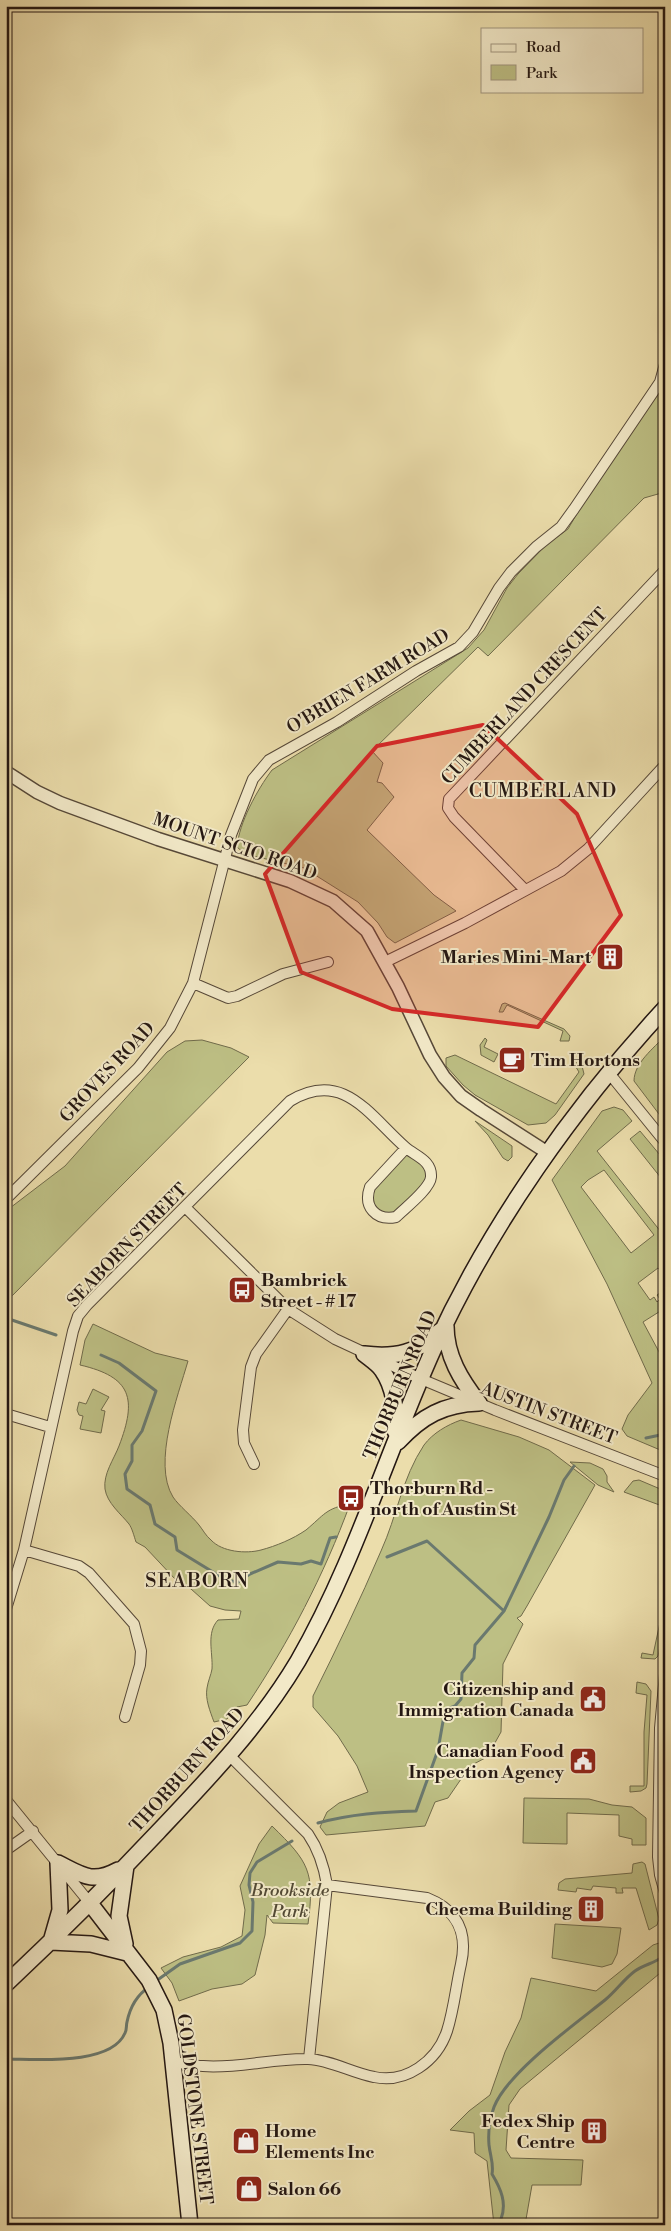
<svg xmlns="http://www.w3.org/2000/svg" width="671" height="2231" font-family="'Libre Bodoni',serif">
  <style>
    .green { fill: #bdbf84; stroke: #706b4b; fill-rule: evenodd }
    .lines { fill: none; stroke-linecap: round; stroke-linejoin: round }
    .stream { stroke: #6a796f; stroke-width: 3 }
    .minor-casing { stroke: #564838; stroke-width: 12 }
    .tertiary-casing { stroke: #564838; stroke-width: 15 }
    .secondary-casing { stroke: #241712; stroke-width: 18 }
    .minor { stroke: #f2e9c8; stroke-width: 10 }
    .tertiary { stroke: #f2e9c8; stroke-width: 12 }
    .secondary { stroke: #f2e9c8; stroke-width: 15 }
    .marked { fill: #d62828; fill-opacity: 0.2; stroke: #d62828; stroke-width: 4; stroke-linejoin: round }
    .labels { text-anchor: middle; stroke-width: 4; stroke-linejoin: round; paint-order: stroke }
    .street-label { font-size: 18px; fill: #241712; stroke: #f2e9c8 }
    .poi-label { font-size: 18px; font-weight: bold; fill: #241712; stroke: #f2e9c8; text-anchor: end }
    .park-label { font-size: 18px; font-style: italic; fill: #524934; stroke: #f2e9c8 }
    .neighbourhood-label { font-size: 19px; letter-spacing: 1px; fill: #241712; stroke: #f2e9c8 }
    .quarter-label { font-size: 20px; letter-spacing: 1px; fill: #241712; stroke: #f2e9c8 }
  </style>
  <rect width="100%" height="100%" fill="#ebddab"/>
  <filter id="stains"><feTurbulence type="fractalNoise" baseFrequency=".004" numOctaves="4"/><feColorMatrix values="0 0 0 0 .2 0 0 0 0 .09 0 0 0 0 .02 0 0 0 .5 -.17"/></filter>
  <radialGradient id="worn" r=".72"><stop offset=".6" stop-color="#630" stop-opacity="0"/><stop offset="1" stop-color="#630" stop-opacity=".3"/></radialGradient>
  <path class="green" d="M665 383V492L644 498 488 656 478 647 372 751 383 763 377 782 382 783 394 797 367 830 434 895 456 911 395 943 387 937 378 923 358 902 304 868 245 854 237 847C239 823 257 790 272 770L468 648 484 630 507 588 518 574 546 545 568 529 586 498Z
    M505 1003 564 1029 570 1036 569 1041H560L563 1031 507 1005 503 1012H499L502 1004Z
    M665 1036V1122L634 1081C634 1063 654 1048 665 1036Z
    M485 1038 487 1040 484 1047 498 1054 494 1062 481 1055 480 1045Z
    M202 1040 231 1048 249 1057 6 1302V1211L65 1166 167 1052 185 1041Z
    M455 1055 556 1104 579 1072 574 1064 575 1062 582 1066 584 1074 555 1115 546 1123 528 1125 475 1095 463 1085 446 1066V1058Z
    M614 1107 623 1110 632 1121 597 1151 661 1232 663 1235 665 1234V1266L660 1270 658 1268 638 1283 650 1300 654 1297 657 1302 660 1299 657 1295 663 1291 665 1293V1312L662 1310 643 1322 665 1363V1452L627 1436 622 1429 628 1415 652 1383 607 1284 552 1180 602 1111ZM604 1170 654 1235 631 1253 581 1187 588 1180Z
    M475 1121 512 1146V1157L508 1161 503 1158 488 1135Z
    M640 1131 665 1161V1183L630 1139Z
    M406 1148 415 1153 431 1178 396 1217 372 1212 370 1187Z
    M93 1324 155 1353 188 1361C178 1396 152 1463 173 1497 179 1506 192 1516 199 1525 203 1530 206 1536 211 1540 222 1552 246 1554 261 1550 276 1546 293 1539 306 1530 324 1515 326 1508 350 1504 324 1575 289 1642 247 1705L237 1707 227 1719 214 1722C210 1711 205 1699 207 1688 208 1681 211 1675 212 1669 213 1652 206 1633 218 1620L239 1619 241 1611 225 1610 210 1606 191 1589 175 1579 145 1547 136 1542C134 1536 132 1528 129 1524 121 1514 107 1503 105 1489 103 1474 114 1459 119 1446 137 1399 132 1377 80 1365L85 1340Z
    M93 1389 109 1397 101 1410 105 1411 101 1433 80 1429 83 1416 79 1415 77 1410 79 1402 86 1404Z
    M461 1420 519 1437 549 1450 595 1485 527 1606 521 1616 517 1618 523 1624 503 1664 501 1732 487 1757 470 1766 448 1798 435 1802 425 1826 326 1835 320 1827 327 1812 339 1803 368 1792 357 1766 338 1736 313 1707V1696C337 1648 360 1600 381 1551 397 1516 402 1478 424 1445 433 1433 447 1425 461 1420Z
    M570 1462 590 1463 603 1469 607 1476V1482L614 1492 598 1485Z
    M639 1480 665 1491V1507L624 1492 633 1481Z
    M665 1599V1621L658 1656 655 1659 641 1658 642 1653 653 1655Z
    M637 1682 646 1684 651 1691 647 1784 646 1788 641 1791 630 1792V1786H644V1732L647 1695 636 1693Z
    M524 1798 589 1799 612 1805 632 1807 646 1818V1845H632V1839L619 1836V1815L567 1813V1844L523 1843Z
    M272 1826C309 1862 315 1872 308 1924L273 1923 267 1915 265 1935 255 1975 242 1984 212 1989 179 2001 172 1983 161 1968 183 1957 221 1947 242 1936 245 1910 240 1886 259 1844Z
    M642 1862 645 1864 659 1919 657 1925 649 1930 636 1888H622L623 1893H616V1888L593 1886 591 1890 577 1888 576 1892 558 1890 559 1883 565 1879 632 1873 633 1864Z
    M555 1924 621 1928 617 1954 612 1964 602 1967 552 1958Z
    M665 1941V1969L520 2089 509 2105 506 2150 511 2158 583 2160 581 2185H532L525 2225H494L487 2161 475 2153 474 2133 450 2130 469 2111 490 2095 505 2052 521 2018 531 1978 596 1991 653 1945Z"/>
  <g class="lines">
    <path class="stream" d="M6 1318 56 1335
      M101 1355 119 1363 156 1391 142 1431 132 1445V1461L125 1474 127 1489 150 1505 155 1524 175 1537 177 1550 226 1580 238 1582 250 1574 278 1562 301 1564 311 1561 321 1564 330 1538 336 1537
      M646 1438 665 1434
      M387 1557 427 1541 504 1611
      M318 1823C351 1814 382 1812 416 1811L438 1750 445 1710 455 1706 461 1699 462 1673 474 1658 475 1645 504 1611 549 1517 564 1480 574 1466
      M156 1981 180 1964 240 1943 252 1931 253 1902 249 1885 250 1873 257 1862 292 1841
      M6 2059C36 2059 111 2066 125 2033 127 2030 126 2025 127 2022 130 2007 137 1995 149 1987
      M503 2225 501 2219C507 2203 501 2189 492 2174 494 2164 490 2155 489 2145 488 2133 490 2118 494 2107 507 2073 575 2024 605 2000 616 1991 624 1979 635 1971 645 1964 656 1963 665 1955"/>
    <g class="minor-casing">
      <path id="minor" d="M525 890 454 817 448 808 449 799 665 570
        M385 962 465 923 561 871 588 849 665 765
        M193 983 228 998 237 996 283 974 328 962
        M609 1073 665 1142
        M6 1199 138 1068 170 1028 193 983 231 835 253 779 269 760 337 722 416 671 459 647 473 632 499 588 511 572 536 547 561 527 574 509 660 382 665 364
        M185 1207 288 1309 335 1339 421 1379 495 1410 665 1476
        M6 1414 50 1427
        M254 1464 244 1443 243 1430 251 1367 256 1354 288 1309
        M24 1550 79 1566 89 1573 134 1624 141 1651 140 1665 125 1717
        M6 1609 24 1550 73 1331 78 1316 87 1305 290 1101C343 1069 369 1115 405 1147 415 1156 432 1160 431 1177 430 1189 405 1208 396 1217 376 1221 363 1207 370 1187L406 1148
        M665 1674 660 1728 658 1857 660 1875 665 1893
        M230 1756 308 1834C319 1850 324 1866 327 1885L309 2059
        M6 1800 89 1902
        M6 1850 33 1831
        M173 2062C183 2063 193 2066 203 2066 237 2069 274 2058 308 2059 331 2060 352 2073 374 2077 406 2084 437 2061 447 2031 454 2009 456 1986 461 1964 468 1932 457 1910 427 1898L327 1885"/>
    </g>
    <g class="tertiary-casing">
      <path id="tertiary" d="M6 772 37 792 60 803 158 839 290 881 333 901 367 931 398 987 430 1055 444 1077 461 1096 481 1110 548 1153"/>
    </g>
    <g class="secondary-casing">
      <path id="secondary" d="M446 1326C446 1356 461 1380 479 1403
        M364 1354C370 1359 378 1364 382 1370 394 1387 397 1411 395 1431
        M364 1354C395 1358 418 1353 440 1331
        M398 1442C422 1416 444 1404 479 1403
        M58 1863C82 1875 92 1884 118 1870
        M89 1902 149 1980 164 2010 171 2043 190 2225
        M52 1938 60 1910 58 1863
        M51 1942 91 1944 127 1953
        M125 1944 119 1916 126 1866
        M6 1984C58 1935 109 1884 158 1832 209 1778 260 1725 298 1661 355 1562 387 1452 434 1348 490 1225 574 1107 665 1008"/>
    </g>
    <use href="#minor" class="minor"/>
    <use href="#tertiary" class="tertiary"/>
    <use href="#secondary" class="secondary"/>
  </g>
  <path class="marked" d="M483 725 577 814 621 915 538 1027 392 1009 301 972 265 874 377 746Z"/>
  <defs>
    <g id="building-square" transform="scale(1.4375)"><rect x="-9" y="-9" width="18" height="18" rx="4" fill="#8f2418" stroke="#f2e9c8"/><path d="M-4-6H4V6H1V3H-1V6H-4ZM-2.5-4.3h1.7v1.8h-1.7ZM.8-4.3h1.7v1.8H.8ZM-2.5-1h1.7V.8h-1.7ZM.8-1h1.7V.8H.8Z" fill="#fff"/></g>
    <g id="cafe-square" transform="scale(1.4375)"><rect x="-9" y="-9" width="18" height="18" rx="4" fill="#8f2418" stroke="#f2e9c8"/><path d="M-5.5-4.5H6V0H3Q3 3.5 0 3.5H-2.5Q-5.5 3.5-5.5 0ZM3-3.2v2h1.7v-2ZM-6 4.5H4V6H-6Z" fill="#fff"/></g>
    <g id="bus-square" transform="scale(1.4375)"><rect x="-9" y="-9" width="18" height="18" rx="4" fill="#8f2418" stroke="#f2e9c8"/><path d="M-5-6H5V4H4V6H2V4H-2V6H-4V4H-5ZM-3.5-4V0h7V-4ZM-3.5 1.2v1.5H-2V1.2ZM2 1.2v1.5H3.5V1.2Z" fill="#fff"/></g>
    <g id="civic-square" transform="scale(1.4375)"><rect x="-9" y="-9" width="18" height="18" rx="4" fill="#8f2418" stroke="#f2e9c8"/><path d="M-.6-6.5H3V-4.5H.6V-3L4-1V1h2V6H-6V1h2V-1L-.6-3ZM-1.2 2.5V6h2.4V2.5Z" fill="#fff"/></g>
    <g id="shop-square" transform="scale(1.4375)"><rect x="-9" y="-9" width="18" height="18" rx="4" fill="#8f2418" stroke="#f2e9c8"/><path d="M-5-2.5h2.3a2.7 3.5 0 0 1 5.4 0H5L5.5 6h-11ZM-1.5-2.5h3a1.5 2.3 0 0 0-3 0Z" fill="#fff"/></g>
  </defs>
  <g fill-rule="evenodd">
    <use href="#building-square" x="610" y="957"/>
    <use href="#cafe-square" x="512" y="1060"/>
    <use href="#bus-square" x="242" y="1290"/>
    <use href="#bus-square" x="351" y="1498"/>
    <use href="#civic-square" x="593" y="1699"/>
    <use href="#civic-square" x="583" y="1761"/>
    <use href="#building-square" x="591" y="1909"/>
    <use href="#building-square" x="594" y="2131"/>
    <use href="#shop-square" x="246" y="2141"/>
    <use href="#shop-square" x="249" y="2189"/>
  </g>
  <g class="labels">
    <g class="street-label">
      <text transform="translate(368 681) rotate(-31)" y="6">O'BRIEN FARM ROAD</text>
      <text transform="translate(524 696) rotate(-47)" y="6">CUMBERLAND CRESCENT</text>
      <text transform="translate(235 846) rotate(19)" y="6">MOUNT SCIO ROAD</text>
      <text transform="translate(107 1072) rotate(-47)" y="6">GROVES ROAD</text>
      <text transform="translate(127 1245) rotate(-46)" y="6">SEABORN STREET</text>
      <text transform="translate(400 1385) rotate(-67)" y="6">THORBURN ROAD</text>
      <text transform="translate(549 1413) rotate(21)" y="6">AUSTIN STREET</text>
      <text transform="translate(187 1770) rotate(-48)" y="6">THORBURN ROAD</text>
      <text transform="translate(195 2109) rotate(83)" y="6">GOLDSTONE STREET</text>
    </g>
    <g class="poi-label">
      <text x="591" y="963">Maries Mini-Mart</text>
      <text x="531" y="1066" text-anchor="start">Tim Hortons</text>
      <text x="261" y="1286" text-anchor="start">Bambrick<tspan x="261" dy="21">Street - # 17</tspan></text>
      <text x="370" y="1494" text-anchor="start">Thorburn Rd -<tspan x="370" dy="21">north of Austin St</tspan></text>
      <text x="574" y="1695">Citizenship and<tspan x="574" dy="21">Immigration Canada</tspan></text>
      <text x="564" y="1757">Canadian Food<tspan x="564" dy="21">Inspection Agency</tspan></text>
      <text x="572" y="1915">Cheema Building</text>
      <text x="575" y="2127">Fedex Ship<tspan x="575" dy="21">Centre</tspan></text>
      <text x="265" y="2137" text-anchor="start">Home<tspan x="265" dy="21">Elements Inc</tspan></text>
      <text x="268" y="2195" text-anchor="start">Salon 66</text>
    </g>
    <g class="park-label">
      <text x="290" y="1896">Brookside<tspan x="290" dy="21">Park</tspan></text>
    </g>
    <g class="neighbourhood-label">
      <text x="543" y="797">CUMBERLAND</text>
    </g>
    <g class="quarter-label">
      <text x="197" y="1587">SEABORN</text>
    </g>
  </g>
  <rect width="671" height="2231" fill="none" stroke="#ebddab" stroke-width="25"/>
  <rect x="8" y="8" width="656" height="2216" fill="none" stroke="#241712" stroke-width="2.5"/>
  <rect x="12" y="12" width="646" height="2206" fill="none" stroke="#241712"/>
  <rect x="481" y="28" width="162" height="65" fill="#f2e9c8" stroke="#a0957f"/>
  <rect x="491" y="44" width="25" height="8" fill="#f2e9c8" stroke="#a0957f"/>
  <text x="526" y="52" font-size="15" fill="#241712">Road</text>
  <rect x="491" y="65" width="25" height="15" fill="#bdbf84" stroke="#a0957f"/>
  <text x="526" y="78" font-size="15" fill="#241712">Park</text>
  <rect width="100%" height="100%" filter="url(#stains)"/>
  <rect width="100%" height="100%" fill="url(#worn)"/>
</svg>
